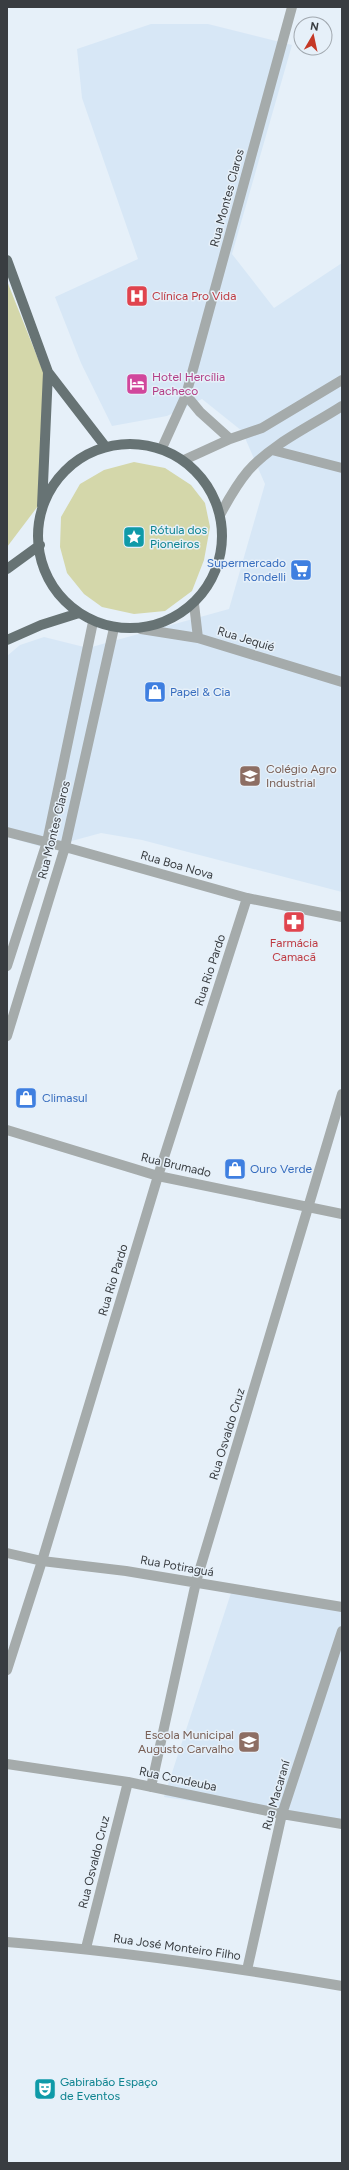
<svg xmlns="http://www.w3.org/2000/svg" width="349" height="2170" font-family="Figtree,sans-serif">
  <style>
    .built { fill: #d7e7f6 }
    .green { fill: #d4d7aa }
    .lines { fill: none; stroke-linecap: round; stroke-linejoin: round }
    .minor { stroke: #a5abab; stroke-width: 10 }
    .major { stroke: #677374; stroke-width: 10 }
    .labels { text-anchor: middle; stroke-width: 3; stroke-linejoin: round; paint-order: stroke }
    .street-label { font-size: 12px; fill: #393d41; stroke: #e6f0f9 }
    .health-label { font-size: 12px; fill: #be3a42; stroke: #e6f0f9; text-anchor: start }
    .hotel-label { font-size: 12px; fill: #b23c85; stroke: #e6f0f9; text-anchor: start }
    .culture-label { font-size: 12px; fill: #0d838f; stroke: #e6f0f9; text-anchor: start }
    .shop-label { font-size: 12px; fill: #366cbe; stroke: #e6f0f9; text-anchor: start }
    .education-label { font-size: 12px; fill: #785e54; stroke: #e6f0f9; text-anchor: start }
  </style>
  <rect width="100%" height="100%" fill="#e6f0f9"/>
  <path class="built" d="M151 24H208L292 45 232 254 274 308 342 263V892L142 840 101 833 46 848 7 837V656L20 645 44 637 88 648 229 609 265 484 242 431 202 399 167 416 112 426 81 363 55 297 138 259 82 98 77 49Z
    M232 1590 342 1610V1824L164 1797Z"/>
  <path class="green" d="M7 281 48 384 38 506 7 547Z
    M134 462 165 468 191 485 205 503 210 527 204 560 192 591 165 611 134 614 102 607 84 594 67 573 60 547 61 517 80 484 104 470Z"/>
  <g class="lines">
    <path class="minor" d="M186 395 200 412 230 439
      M162 448 186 395 292 7
      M272 450 342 468
      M184 460 230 439 262 428 342 380
      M220 515C228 500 237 484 248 471 273 443 311 426 342 406
      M194 604 198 638
      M141 629 198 638 342 682
      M7 832 65 847 247 898 342 917
      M7 966 47 842 93 622
      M7 1036 65 847 114 628
      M7 1130 158 1176 342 1214
      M7 1553 42 1561 126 1571 342 1607
      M7 1670 42 1561 158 1176 247 898
      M7 1764 128 1782 282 1814 342 1824
      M151 1787 196 1582 342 1094
      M7 1942C119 1951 231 1967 342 1986
      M86 1948 128 1782
      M247 1970 282 1814 342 1631"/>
    <path class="major" d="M7 260 48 372 105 446
      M38 536a92 92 0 1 1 184 0a92 92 0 1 1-184 0Z
      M42 506 48 372
      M7 569 40 545
      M7 640 41 625 79 613"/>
  </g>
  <defs>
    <g id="hospital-square" transform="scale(1.15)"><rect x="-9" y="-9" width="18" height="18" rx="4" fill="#e0444e" stroke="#e6f0f9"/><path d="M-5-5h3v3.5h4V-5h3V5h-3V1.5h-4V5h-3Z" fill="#fff"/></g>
    <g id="hotel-square" transform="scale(1.15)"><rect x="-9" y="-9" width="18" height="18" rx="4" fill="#d1479c" stroke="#e6f0f9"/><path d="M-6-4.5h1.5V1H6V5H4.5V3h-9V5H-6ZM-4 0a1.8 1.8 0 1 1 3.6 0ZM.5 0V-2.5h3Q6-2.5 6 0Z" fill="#fff"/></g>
    <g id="sight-square" transform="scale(1.15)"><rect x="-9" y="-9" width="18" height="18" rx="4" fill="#0f9aa8" stroke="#e6f0f9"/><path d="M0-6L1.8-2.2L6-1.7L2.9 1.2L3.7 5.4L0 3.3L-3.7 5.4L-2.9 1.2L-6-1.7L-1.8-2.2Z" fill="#fff"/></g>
    <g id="supermarket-square" transform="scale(1.15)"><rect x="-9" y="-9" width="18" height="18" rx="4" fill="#3f7fe0" stroke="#e6f0f9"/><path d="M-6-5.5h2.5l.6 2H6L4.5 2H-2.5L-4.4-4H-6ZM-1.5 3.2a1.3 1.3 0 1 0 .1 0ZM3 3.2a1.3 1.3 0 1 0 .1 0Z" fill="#fff"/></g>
    <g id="shop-square" transform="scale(1.15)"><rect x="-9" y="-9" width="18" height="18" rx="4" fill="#3f7fe0" stroke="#e6f0f9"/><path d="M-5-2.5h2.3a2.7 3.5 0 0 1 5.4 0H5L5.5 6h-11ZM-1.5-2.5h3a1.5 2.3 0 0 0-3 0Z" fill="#fff"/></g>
    <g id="school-square" transform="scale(1.15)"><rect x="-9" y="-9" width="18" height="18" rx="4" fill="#8d6e63" stroke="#e6f0f9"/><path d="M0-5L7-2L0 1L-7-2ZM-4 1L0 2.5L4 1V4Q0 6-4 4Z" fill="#fff"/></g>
    <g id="pharmacy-square" transform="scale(1.15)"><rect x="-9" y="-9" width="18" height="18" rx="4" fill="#e0444e" stroke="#e6f0f9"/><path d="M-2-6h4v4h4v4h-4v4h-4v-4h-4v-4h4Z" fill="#fff"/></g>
    <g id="theatre-square" transform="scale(1.15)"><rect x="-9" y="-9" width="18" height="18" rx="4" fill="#0f9aa8" stroke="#e6f0f9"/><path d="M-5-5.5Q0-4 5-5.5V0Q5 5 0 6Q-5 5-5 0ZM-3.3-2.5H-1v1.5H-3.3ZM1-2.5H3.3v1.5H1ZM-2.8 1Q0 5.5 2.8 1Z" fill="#fff"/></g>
  </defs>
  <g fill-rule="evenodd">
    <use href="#hospital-square" x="137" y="296"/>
    <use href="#hotel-square" x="137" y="384"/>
    <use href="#sight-square" x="134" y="537"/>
    <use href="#supermarket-square" x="301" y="570"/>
    <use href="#shop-square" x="155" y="692"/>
    <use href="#school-square" x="250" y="776"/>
    <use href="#pharmacy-square" x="294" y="922"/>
    <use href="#shop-square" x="26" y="1098"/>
    <use href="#shop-square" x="235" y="1169"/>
    <use href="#school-square" x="249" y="1742"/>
    <use href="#theatre-square" x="45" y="2089"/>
  </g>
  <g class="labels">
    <g class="street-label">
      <text transform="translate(227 198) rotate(-75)" y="4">Rua Montes Claros</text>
      <text transform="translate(246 639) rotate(17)" y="4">Rua Jequié</text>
      <text transform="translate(54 830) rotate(-76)" y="4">Rua Montes Claros</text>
      <text transform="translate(177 865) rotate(16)" y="4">Rua Boa Nova</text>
      <text transform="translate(210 970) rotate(-72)" y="4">Rua Rio Pardo</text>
      <text transform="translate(176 1165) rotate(13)" y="4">Rua Brumado</text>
      <text transform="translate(113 1280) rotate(-73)" y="4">Rua Rio Pardo</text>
      <text transform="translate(227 1434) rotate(-73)" y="4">Rua Osvaldo Cruz</text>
      <text transform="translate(177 1566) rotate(10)" y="4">Rua Potiraguá</text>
      <text transform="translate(178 1779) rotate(12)" y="4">Rua Condeuba</text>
      <text transform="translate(276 1795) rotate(-74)" y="4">Rua Macaraní</text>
      <text transform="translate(94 1862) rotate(-76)" y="4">Rua Osvaldo Cruz</text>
      <text transform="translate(177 1947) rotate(8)" y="4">Rua José Monteiro Filho</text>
    </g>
    <g class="health-label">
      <text x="152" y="300">Clínica Pro Vida</text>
      <text x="294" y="947" text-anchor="middle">Farmácia<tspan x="294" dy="14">Camacã</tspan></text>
    </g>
    <g class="hotel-label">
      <text x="152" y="381">Hotel Hercília<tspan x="152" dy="14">Pacheco</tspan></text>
    </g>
    <g class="culture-label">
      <text x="150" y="534">Rótula dos<tspan x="150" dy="14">Pioneiros</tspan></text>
      <text x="60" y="2086">Gabirabão Espaço<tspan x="60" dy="14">de Eventos</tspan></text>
    </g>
    <g class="shop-label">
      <text x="286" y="567" text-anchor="end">Supermercado<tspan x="286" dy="14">Rondelli</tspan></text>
      <text x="170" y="696">Papel &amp; Cia</text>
      <text x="42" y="1102">Climasul</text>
      <text x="250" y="1173">Ouro Verde</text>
    </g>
    <g class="education-label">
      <text x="266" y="773">Colégio Agro<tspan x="266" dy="14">Industrial</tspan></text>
      <text x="234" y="1739" text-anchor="end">Escola Municipal<tspan x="234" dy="14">Augusto Carvalho</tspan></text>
    </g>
  </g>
  <rect width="349" height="2170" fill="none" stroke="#393d41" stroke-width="16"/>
  <g transform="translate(313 36) rotate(9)"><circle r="19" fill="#e6f0f9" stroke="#a1a8af"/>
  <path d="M0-3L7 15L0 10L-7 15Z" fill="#c53826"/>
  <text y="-6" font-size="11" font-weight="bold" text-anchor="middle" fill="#393d41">N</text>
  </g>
</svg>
